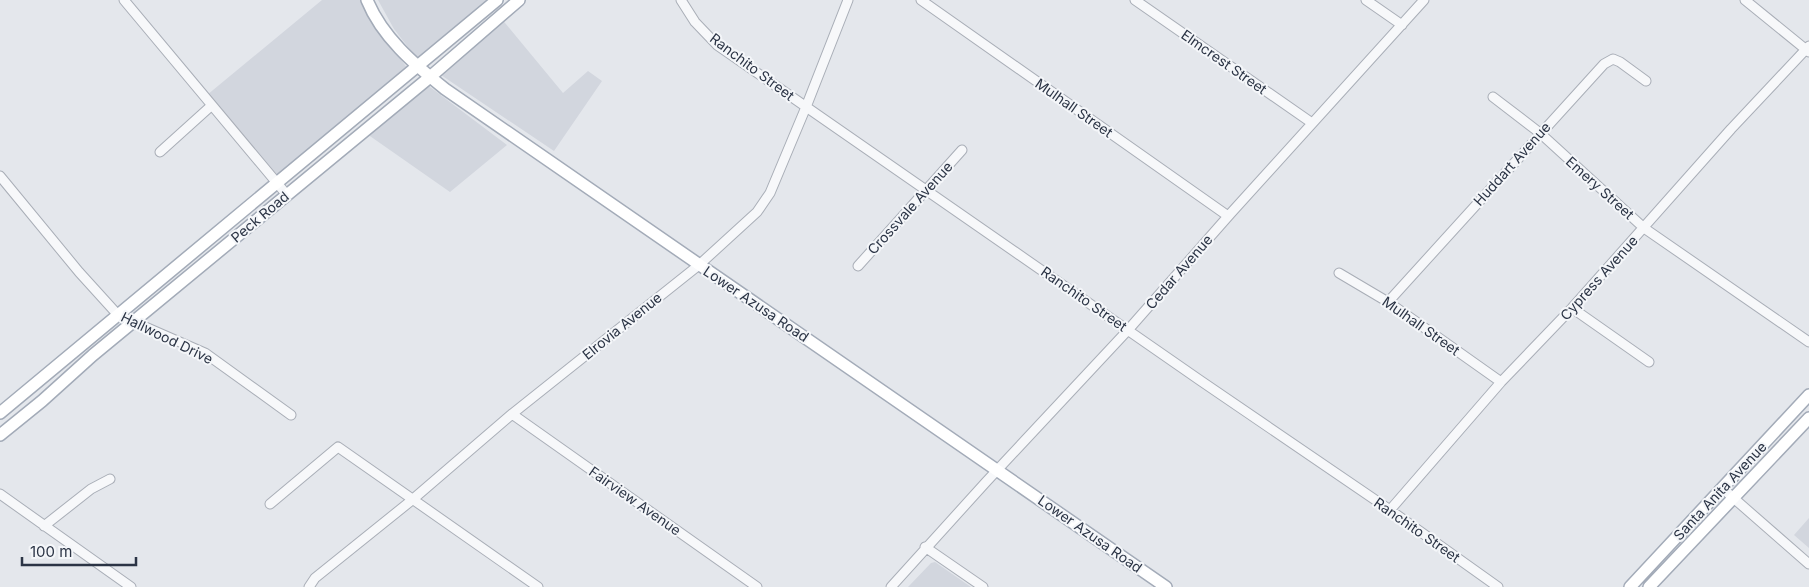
<svg xmlns="http://www.w3.org/2000/svg" width="1809" height="587" font-family="Inter,sans-serif">
  <style>
    .built { fill: #d2d6de }
    .lines { fill: none; stroke-linecap: round; stroke-linejoin: round }
    .minor-casing { stroke: #a9aeb7; stroke-width: 11 }
    .major-casing { stroke: #a3abb8; stroke-width: 14 }
    .minor { stroke: #f7f8fa; stroke-width: 9 }
    .major { stroke: #fff; stroke-width: 11 }
    .labels { text-anchor: middle; stroke-width: 4; stroke-linejoin: round; paint-order: stroke }
    .street-label { font-size: 14px; fill: #2b3445; stroke: #f4f6f9 }
  </style>
  <rect width="100%" height="100%" fill="#e4e7ec"/>
  <path class="built" d="M322 0H363L374 24 408 69 277 180 207 95Z
    M378 0H492L418 60 394 29Z
    M501 18 563 93 588 71 602 81 554 151 438 73Z
    M426 84 507 145 450 192 367 134Z
    M1809 518V548L1794 535Z
    M935 562 971 587H908L931 563Z"/>
  <g class="lines">
    <g class="minor-casing">
      <path id="minor" d="M124 0 287 195
        M681 0 695 22 717 45 1201 381 1390 510 1498 587
        M921 0 1228 216
        M1135 0 1312 123
        M1366 0 1402 25
        M1745 0 1809 52
        M1493 97 1540 133 1644 228 1809 342
        M160 152 211 106
        M0 176 79 272 118 315 205 353 291 415
        M858 266 962 150
        M1339 273 1388 302 1501 382
        M1388 302 1604 64 1613 59 1620 62 1646 81
        M1572 308 1649 362
        M512 414 757 587
        M1722 488 1809 564
        M0 494 131 587
        M270 504 338 447 538 587
        M1390 510 1501 382 1572 308 1731 129 1809 46
        M44 526 91 489 110 479
        M925 547 983 587
        M309 587 315 578 412 500 512 414 699 265 757 212 770 193 806 107 848 0
        M891 587 986 482 1128 330 1231 213 1424 0"/>
    </g>
    <g class="major-casing">
      <path id="major" d="M367 0C382 37 414 64 445 89L1166 587
        M0 413 497 0
        M0 435 42 401 93 355 430 77 519 0
        M1630 587 1809 395
        M1649 587 1809 418"/>
    </g>
    <use href="#minor" class="minor"/>
    <use href="#major" class="major"/>
  </g>
  <g class="labels">
    <g class="street-label">
      <text transform="translate(1224 62) rotate(35)" y="5">Elmcrest Street</text>
      <text transform="translate(752 67) rotate(37)" y="5">Ranchito Street</text>
      <text transform="translate(1074 108) rotate(35)" y="5">Mulhall Street</text>
      <text transform="translate(1512 164) rotate(-48)" y="5">Huddart Avenue</text>
      <text transform="translate(1600 188) rotate(42)" y="5">Emery Street</text>
      <text transform="translate(910 208) rotate(-48)" y="5">Crossvale Avenue</text>
      <text transform="translate(260 217) rotate(-40)" y="5">Peck Road</text>
      <text transform="translate(1179 272) rotate(-49)" y="5">Cedar Avenue</text>
      <text transform="translate(1599 278) rotate(-48)" y="5">Cypress Avenue</text>
      <text transform="translate(1084 299) rotate(35)" y="5">Ranchito Street</text>
      <text transform="translate(756 304) rotate(34)" y="5">Lower Azusa Road</text>
      <text transform="translate(622 326) rotate(-39)" y="5">Elrovia Avenue</text>
      <text transform="translate(1421 326) rotate(35)" y="5">Mulhall Street</text>
      <text transform="translate(167 338) rotate(26)" y="5">Hallwood Drive</text>
      <text transform="translate(1720 491) rotate(-47)" y="5">Santa Anita Avenue</text>
      <text transform="translate(635 501) rotate(35)" y="5">Fairview Avenue</text>
      <text transform="translate(1417 530) rotate(35)" y="5">Ranchito Street</text>
      <text transform="translate(1090 534) rotate(35)" y="5">Lower Azusa Road</text>
    </g>
  </g>
  <path d="M22 557v8h114v-8" fill="none" stroke="#2b3445" stroke-width="2.5"/>
  <text x="30" y="557" font-size="15" fill="#2b3445" stroke="#f4f6f9" stroke-width="4" paint-order="stroke">100 m</text>
</svg>
